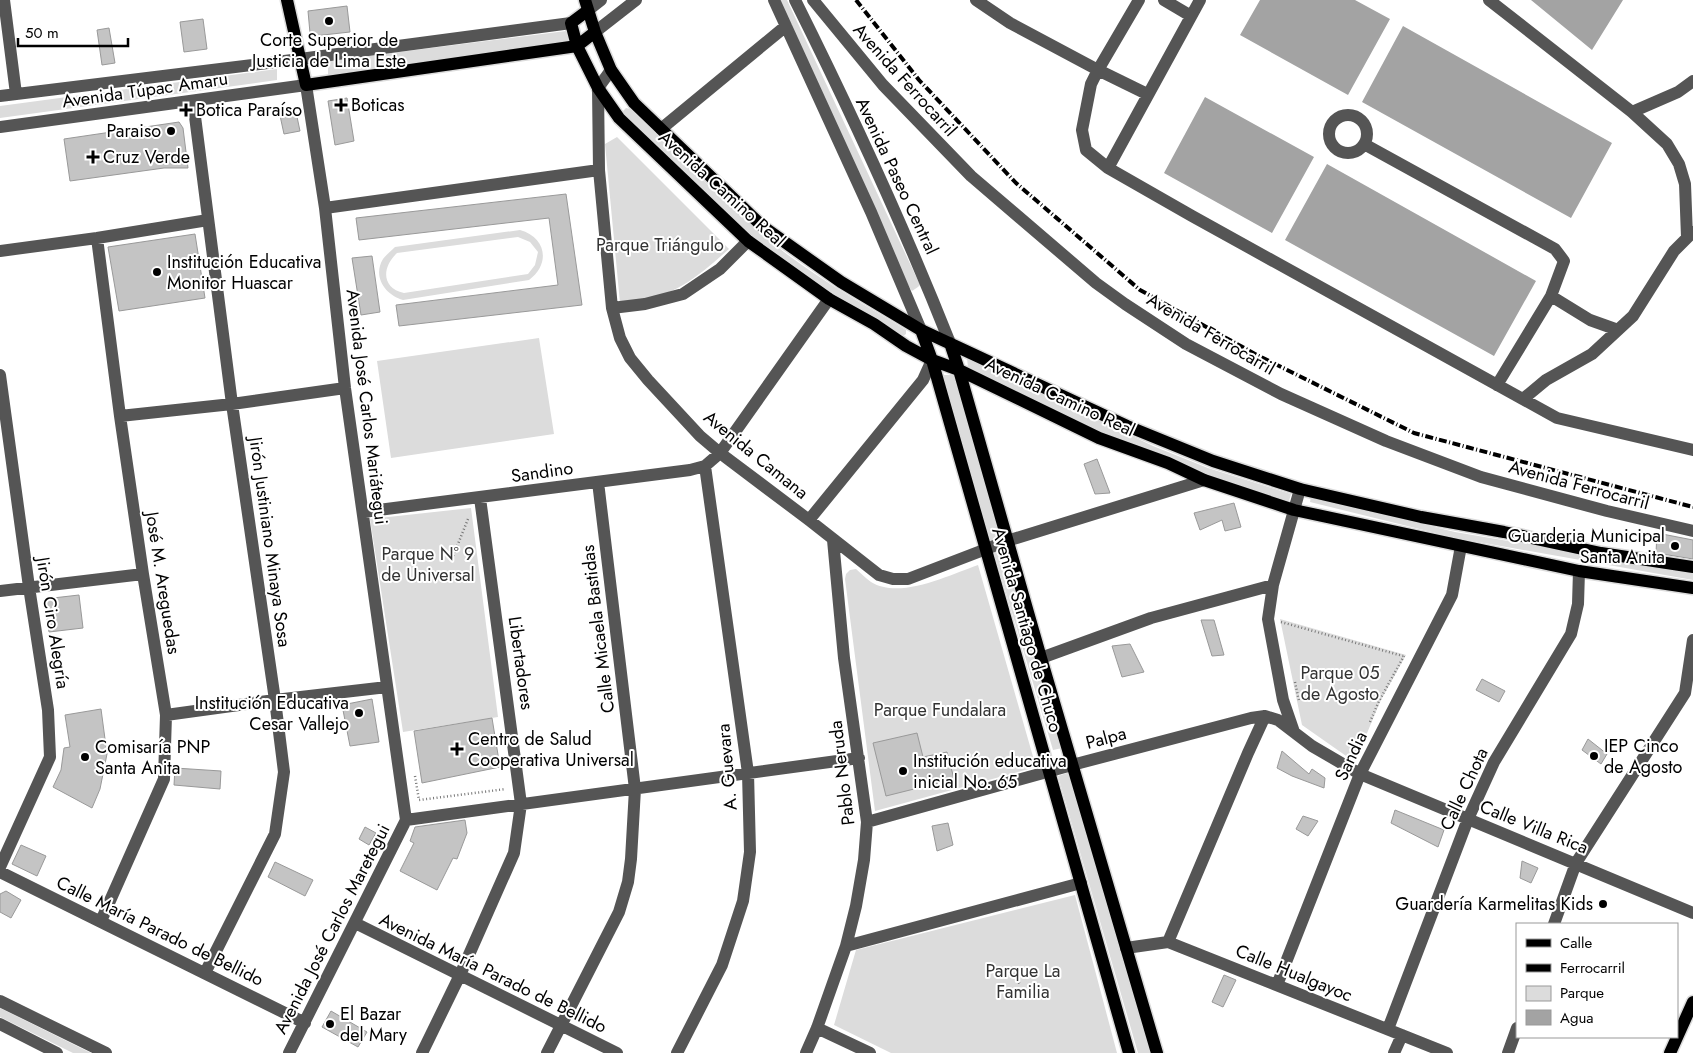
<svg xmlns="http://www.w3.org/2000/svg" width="1693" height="1053" font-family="Jost,sans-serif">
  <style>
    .green { fill: #dcdcdc; fill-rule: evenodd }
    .water { fill: #a3a3a3 }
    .building { fill: #c4c4c4; stroke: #999 }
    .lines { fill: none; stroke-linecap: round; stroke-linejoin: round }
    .major-casing { stroke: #dbdbdb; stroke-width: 15 }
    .path { stroke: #777; stroke-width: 2.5; stroke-dasharray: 1 2.5; stroke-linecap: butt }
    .minor { stroke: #555; stroke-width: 12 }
    .major { stroke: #000; stroke-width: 12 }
    .rail { stroke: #000; stroke-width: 4; stroke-dasharray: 8 2.5 1 2.5; stroke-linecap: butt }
    .poi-dot { fill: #000; stroke: #fff; stroke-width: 2 }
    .labels { text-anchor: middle; stroke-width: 4; stroke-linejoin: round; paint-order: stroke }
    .poi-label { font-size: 18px; fill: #000; stroke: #fff; text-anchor: start }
    .street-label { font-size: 18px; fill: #000; stroke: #fff }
    .park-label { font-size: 18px; fill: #333; stroke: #fff }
  </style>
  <rect width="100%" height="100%" fill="#fff"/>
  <path class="green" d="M778 0H787L920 285 918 287 912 291 909 287Z
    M566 31 570 34 571 41 567 45 328 75V61Z
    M277 69V80L0 118V106Z
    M626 108 630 109C681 157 729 209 784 252 822 281 865 305 906 330V334L903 336 815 282 778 257 747 233 624 114 623 111Z
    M617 137 729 249C714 262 700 275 683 285 664 297 641 300 620 303L605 144Z
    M520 230C546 237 551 264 529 280L403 300C386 295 372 277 383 259 386 255 391 251 395 247ZM518 237 530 242 538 252 535 265 528 274 404 293C381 288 382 267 397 253Z
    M539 338 554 434 391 458 377 361Z
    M967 357 1153 446 1208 468 1291 494 1289 501C1244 487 1198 474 1155 456 1091 430 1029 399 968 368Z
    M941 375H954L1062 748 1053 750Z
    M1311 497 1455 532 1693 572V580L1456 538 1310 502Z
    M471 508 498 717 403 732 370 519Z
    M978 565 1036 767 875 811 845 579 846 574 850 570 856 569C861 573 865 578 871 582 900 600 949 575 978 565Z
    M1280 619 1406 655 1380 702 1360 750 1349 758 1302 725Z
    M1070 772 1151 1053H1138L1058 776Z
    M1075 895 1117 1053H891L834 1025 856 950Z
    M0 1008 91 1053H73L0 1017Z"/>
  <path class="water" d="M1260 0H1355L1390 19 1348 95 1240 35Z
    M1531 0H1623L1592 50Z
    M1403 26 1612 143 1571 218 1362 102Z
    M1205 97 1314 157 1272 233 1164 173Z
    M1327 164 1536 281 1494 356 1285 240Z"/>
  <path class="building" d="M347 6 350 32 314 36 310 33 308 11Z
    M203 19 207 49 184 52 180 22Z
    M109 28 115 63 102 65 97 30Z
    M347 98 354 141 335 145 328 101Z
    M292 109 296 112 300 131 284 134 279 111Z
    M179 122 183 128 188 168H164L70 181 64 139Z
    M566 194 582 305 399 326 396 305 558 285 549 218 359 240 356 218Z
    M195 234 205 298 119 311 108 247Z
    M372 256 380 312 361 315 352 258Z
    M1097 459 1110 493 1095 494 1084 464Z
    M1234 503 1241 527 1225 531 1222 520 1200 530 1194 513Z
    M1657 533 1693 540V559L1656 553Z
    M79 595 83 628 49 632 45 603 53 598Z
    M1201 620H1214L1224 655 1212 656Z
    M1130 644 1144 672 1122 677 1112 646Z
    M1482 679 1505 691 1499 702 1476 690Z
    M372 699 379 742 350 746 342 705Z
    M101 709 107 754 100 789 92 808 53 787 61 770 64 748 70 747 65 715Z
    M492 718 500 767 422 783 414 731Z
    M917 733 923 757 947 752 954 779 886 796 873 743Z
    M1588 739 1607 754 1601 764 1582 750Z
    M1282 751 1309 774 1312 769 1325 778 1324 788 1292 776 1277 768Z
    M175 768 221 771 220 789 174 785Z
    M1395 810 1444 830 1438 847 1391 823Z
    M1303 816 1318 821 1308 836 1296 829Z
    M465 820 467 833 457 859 453 858 437 890 400 871 414 843 410 841 415 827Z
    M948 823 953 845 937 851 932 826Z
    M365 827 376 833 369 845 359 839Z
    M21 845 46 856 37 876 12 864Z
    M1522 861 1538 868 1531 883 1520 878Z
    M275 862 313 880 305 896 268 877Z
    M6 891 21 900 11 918 0 912V894Z
    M1224 975 1236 980 1223 1007 1212 1002Z
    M331 1011 367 1032 358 1047 322 1027Z"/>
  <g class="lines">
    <g class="major-casing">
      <path id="major" d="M287 0 306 85 577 46 595 32
        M585 0 595 32 611 70 634 103 762 226 841 282 921 330 1127 426 1213 461 1300 489 1421 517 1504 532 1601 553 1693 567
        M587 11 571 23 577 46 598 88 619 118 748 241 829 299 874 324 906 346 932 360 959 370 1099 438 1168 463 1204 480 1294 510 1579 571 1693 588
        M921 330 932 360 1129 1053
        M950 343 959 370 1041 658 1157 1053
        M1670 1053 1693 1002"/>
    </g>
    <path class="path" d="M452 559 468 519
      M1281 622 1403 656
      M1295 682 1299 701
      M1370 722 1379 701 1404 656
      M415 776 419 800 506 789
      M1011 967 1020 985"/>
    <path class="minor" d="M4 0 16 94
      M774 0 871 212 921 330
      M795 0C851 112 904 227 950 343
      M813 0 883 85 971 176 1096 283 1125 304 1186 344 1281 394 1386 441 1481 477 1607 511 1693 531
      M976 0 1010 23 1098 70 1091 84 1082 130 1086 150 1108 168 1192 216 1557 418 1693 450
      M1139 0 1098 70 1147 94
      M1164 0 1191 16
      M1489 0 1632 112 1667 144 1679 164 1685 184 1687 237
      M587 11 601 0
      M595 32 636 0
      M611 70 598 88 599 170 612 308 620 338 630 358 648 380 700 436 720 453 809 520 879 575 893 579H908L1007 541 1204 480
      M0 96 300 59 571 23
      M193 101 232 404 275 700 284 772 275 834 205 973
      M1632 112 1678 92 1693 81
      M1329 134a19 19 0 1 1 38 0a19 19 0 1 1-38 0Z
      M0 127 306 85 325 208 345 388 406 820
      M661 129 786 26
      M1364 144 1555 249 1564 261 1551 296 1590 320 1618 330
      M1108 168 1200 0
      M325 208 599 170
      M97 238 120 416 143 574 166 715 164 779 101 921
      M0 251 97 238 208 220
      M612 308 645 304 683 294 720 269 748 241
      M0 375 29 587 48 710 50 757 0 867
      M1497 385 1551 296
      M1523 399 1546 380 1592 354 1633 316 1674 251 1693 232
      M120 416 232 404 345 388
      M363 512 690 470 705 466 720 453 829 299
      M809 520 923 380 932 360
      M0 591 143 574
      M1041 658 1151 618 1273 585
      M166 715 275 700 387 687
      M1294 732 1283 700 1268 619 1273 585 1300 489
      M406 820 859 758
      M867 822 1072 765 1251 718 1265 716 1278 720 1312 746 1360 774 1693 913
      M0 872 305 1023
      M355 923 617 1053
      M1554 924 1576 863 1685 693 1693 640
      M1168 942 1248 753 1265 716
      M846 946 1081 883
      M1126 948 1168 942 1447 1053
      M1277 985 1360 774 1452 595 1461 546
      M0 1001 106 1053
      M0 1024 57 1053
      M817 1028 870 1053
      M1388 1029 1468 819 1494 762 1571 634 1578 604 1579 571
      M289 1053 406 820
      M422 1053 460 975 514 853 521 804 480 498
      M547 1053 619 912 628 882 631 859 635 789 598 482
      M677 1053 722 965 743 901 750 852 748 773 705 466
      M806 1053 817 1028 846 946 856 906 864 860 867 822 844 658 833 540
      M1394 1053 1402 1035
      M1508 1053 1517 1028"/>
    <use href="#major" class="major"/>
    <path class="rail" d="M856 0 919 80 1016 183 1140 290 1255 354 1414 433 1693 507"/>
  </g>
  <g class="poi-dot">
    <circle cx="329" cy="21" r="5"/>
    <path d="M338.5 97.5h5v5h5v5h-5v5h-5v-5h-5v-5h5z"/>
    <path d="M183.5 102.5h5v5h5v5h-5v5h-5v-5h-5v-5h5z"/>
    <circle cx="171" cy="131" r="5"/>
    <path d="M90.5 149.5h5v5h5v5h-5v5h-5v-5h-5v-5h5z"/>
    <circle cx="157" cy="272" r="5"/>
    <circle cx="1675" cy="546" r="5"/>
    <circle cx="359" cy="713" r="5"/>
    <path d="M454.5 741.5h5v5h5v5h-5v5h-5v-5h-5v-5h5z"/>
    <circle cx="1594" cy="756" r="5"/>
    <circle cx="85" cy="757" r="5"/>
    <circle cx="903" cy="771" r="5"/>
    <circle cx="1603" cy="904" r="5"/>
    <circle cx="330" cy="1024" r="5"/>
  </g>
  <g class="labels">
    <g class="poi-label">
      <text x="329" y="46" text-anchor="middle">Corte Superior de<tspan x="329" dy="21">Justicia de Lima Este</tspan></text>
      <text x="351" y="111">Boticas</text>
      <text x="196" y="116">Botica Paraíso</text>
      <text x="161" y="137" text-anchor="end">Paraiso</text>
      <text x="103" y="163">Cruz Verde</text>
      <text x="167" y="268">Institución Educativa<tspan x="167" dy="21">Monitor Huascar</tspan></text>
      <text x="1665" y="542" text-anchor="end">Guarderia Municipal<tspan x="1665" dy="21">Santa Anita</tspan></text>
      <text x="349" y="709" text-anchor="end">Institución Educativa<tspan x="349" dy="21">Cesar Vallejo</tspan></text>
      <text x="468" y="745">Centro de Salud<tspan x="468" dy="21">Cooperativa Universal</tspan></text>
      <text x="1604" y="752">IEP Cinco<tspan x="1604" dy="21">de Agosto</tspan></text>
      <text x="95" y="753">Comisaría PNP<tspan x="95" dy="21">Santa Anita</tspan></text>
      <text x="913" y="767">Institución educativa<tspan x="913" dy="21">inicial No. 65</tspan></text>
      <text x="1593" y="910" text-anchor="end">Guardería Karmelitas Kids</text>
      <text x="340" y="1020">El Bazar<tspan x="340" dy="21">del Mary</tspan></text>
    </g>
    <g class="street-label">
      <text transform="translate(905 80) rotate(48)" y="6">Avenida Ferrocarril</text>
      <text transform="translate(145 90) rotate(-8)" y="6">Avenida Túpac Amaru</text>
      <text transform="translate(897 176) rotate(65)" y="6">Avenida Paseo Central</text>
      <text transform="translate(722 189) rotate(42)" y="6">Avenida Camino Real</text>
      <text transform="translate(1211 334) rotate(30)" y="6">Avenida Ferrocarril</text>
      <text transform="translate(1060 397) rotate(25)" y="6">Avenida Camino Real</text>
      <text transform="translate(367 407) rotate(83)" y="6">Avenida José Carlos Mariátegui</text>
      <text transform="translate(756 455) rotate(39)" y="6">Avenida Camana</text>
      <text transform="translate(542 472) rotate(-8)" y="6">Sandino</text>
      <text transform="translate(1579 485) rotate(15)" y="6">Avenida Ferrocarril</text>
      <text transform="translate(270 542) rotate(82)" y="6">Jirón Justiniano Minaya Sosa</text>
      <text transform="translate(163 583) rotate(81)" y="6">José M. Areguedas</text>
      <text transform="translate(53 623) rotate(81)" y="6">Jirón Ciro Alegría</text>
      <text transform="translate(598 629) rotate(-97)" y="6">Calle Micaela Bastidas</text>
      <text transform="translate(1027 630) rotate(74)" y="6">Avenida Santiago de Chuco</text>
      <text transform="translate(521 663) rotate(82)" y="6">Libertadores</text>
      <text transform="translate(1106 738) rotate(-15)" y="6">Palpa</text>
      <text transform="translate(1351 756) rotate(-65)" y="6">Sandia</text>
      <text transform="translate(727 767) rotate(-95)" y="6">A. Guevara</text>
      <text transform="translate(842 773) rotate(-97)" y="6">Pablo Neruda</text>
      <text transform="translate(1464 789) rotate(-65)" y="6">Calle Chota</text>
      <text transform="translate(1534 827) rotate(22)" y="6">Calle Villa Rica</text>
      <text transform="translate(332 929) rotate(-63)" y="6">Avenida José Carlos Maretegui</text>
      <text transform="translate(160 931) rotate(26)" y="6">Calle María Parado de Bellido</text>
      <text transform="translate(493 973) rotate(26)" y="6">Avenida María Parado de Bellido</text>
      <text transform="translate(1294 973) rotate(22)" y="6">Calle Hualgayoc</text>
    </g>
    <g class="park-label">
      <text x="660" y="251">Parque Triángulo</text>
      <text x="428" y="560">Parque Nº 9<tspan x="428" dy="21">de Universal</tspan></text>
      <text x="1340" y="679">Parque 05<tspan x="1340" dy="21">de Agosto</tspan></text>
      <text x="940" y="716">Parque Fundalara</text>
      <text x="1023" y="977">Parque La<tspan x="1023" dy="21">Familia</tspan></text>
    </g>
  </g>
  <rect x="1516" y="923" width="162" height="115" fill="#ffffff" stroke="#999999"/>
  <rect x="1526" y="939" width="25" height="8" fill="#000000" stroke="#999999"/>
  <text x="1560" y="948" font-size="15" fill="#000000">Calle</text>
  <rect x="1526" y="964" width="25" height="8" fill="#000000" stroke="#999999"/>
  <text x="1560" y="973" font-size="15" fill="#000000">Ferrocarril</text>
  <rect x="1526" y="986" width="25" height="15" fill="#dcdcdc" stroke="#999999"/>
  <text x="1560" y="998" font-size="15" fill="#000000">Parque</text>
  <rect x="1526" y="1010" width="25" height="15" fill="#a3a3a3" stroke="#999999"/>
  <text x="1560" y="1023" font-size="15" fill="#000000">Agua</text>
  <path d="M18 38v8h110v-8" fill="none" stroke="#000000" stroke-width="2.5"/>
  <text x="25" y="38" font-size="15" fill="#000000" stroke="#ffffff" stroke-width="4" paint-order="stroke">50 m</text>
</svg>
